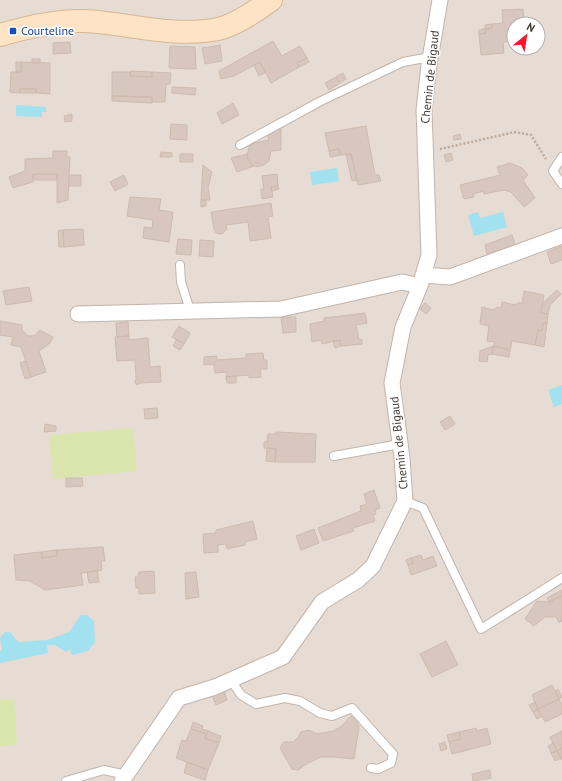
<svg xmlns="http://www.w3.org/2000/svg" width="562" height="781" font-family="'PT Sans',sans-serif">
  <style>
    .residential { fill: #e6dcd3; fill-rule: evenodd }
    .green { fill: #dae6ae }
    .water { fill: #a2e1ef }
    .building { fill: #d7c7be; stroke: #cebbae }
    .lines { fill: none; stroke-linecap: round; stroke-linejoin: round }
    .lane-casing { stroke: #c1b4ab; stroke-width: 10 }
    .street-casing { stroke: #c1b4ab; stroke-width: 17 }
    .secondary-casing { stroke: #d5b798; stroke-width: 24 }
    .path { stroke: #bfa99a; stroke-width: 2.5; stroke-dasharray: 2 2; stroke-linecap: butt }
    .lane { stroke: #fff; stroke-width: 8 }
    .street { stroke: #fff; stroke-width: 15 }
    .secondary { stroke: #fee3c4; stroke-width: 22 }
    .transit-dot { fill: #1a4fb4; stroke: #fff; stroke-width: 1.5 }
    .labels { text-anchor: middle; stroke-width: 3; stroke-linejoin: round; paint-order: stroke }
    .transit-label { font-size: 12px; fill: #164399; stroke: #fff; text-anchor: start }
    .street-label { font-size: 12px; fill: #453b35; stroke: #fff }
  </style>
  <rect width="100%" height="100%" fill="#f2ebe5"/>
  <path class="residential" d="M0 0H562V781H0ZM514 24H538V48H514Z"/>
  <path class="green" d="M133 428 137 471 53 479 49 435Z
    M14 699 17 745 0 746V700Z"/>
  <path class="water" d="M16 105 46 107V112H42V117L16 116Z
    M337 168 339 181 312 185 310 172Z
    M478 212 480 218 503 212 507 227 474 236 468 215Z
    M562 385V404L554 407 548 390Z
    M81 615H87L94 621 95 642 88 651 72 655 70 649 67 652 54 645H47L48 653 0 663V651L2 650 0 638 5 632H10L18 642 47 640 69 632Z"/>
  <path class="building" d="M523 9 524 24H514V41L503 42 504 53 481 55 479 34 486 33 485 29 492 28V24L503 23 502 10Z
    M492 24V28L485 29V25Z
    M485 29 486 33 479 34V30Z
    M273 41 282 56 300 46 307 58 297 63 299 67 271 83 260 62 234 76 221 79 219 71Z
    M70 42 71 53 53 54V43Z
    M220 45 222 61 205 64 202 48Z
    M170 46 195 47 196 69 169 68Z
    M307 58 309 62 299 67 297 63Z
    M32 59H40V63H32Z
    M16 62H21V72H16Z
    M21 62 50 63V94L36 93V89H20V93L10 92 11 72H21Z
    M260 62 265 73 259 76 254 65Z
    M130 71 152 72V77L130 76Z
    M112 72H130V76L152 77V72L171 73 170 84H166L165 102H152V97L112 96Z
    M343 73 346 79 340 83 336 77Z
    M336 77 340 83 329 90 325 83Z
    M172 87 196 88 195 95 172 93Z
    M20 89H36V93H20Z
    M112 96 152 97V103L112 101Z
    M233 103 239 115 222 124 217 113Z
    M72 114V121L65 122 64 116Z
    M171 124 187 125V140L170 139Z
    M281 125V150L271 151 269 161 264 165 257 167 251 164 247 156 249 147 254 143 269 140 267 133Z
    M366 126 375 175H379L381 181 358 185 351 154 341 155 339 149 329 151 325 133Z
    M460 134 461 139 454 140 453 136Z
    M339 149 341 155 330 157 329 151Z
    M53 151H67V157H70L68 200 57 203V174H33V182L13 188 9 177 25 171V159L53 158Z
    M161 152 172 153V157H160Z
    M451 153 453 160 446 162 444 155Z
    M180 154H193V162H180Z
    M247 154 248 161 254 166 237 172 231 158Z
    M351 154 357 180 352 181 346 155Z
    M510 163 522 168 528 175 523 180 535 198 524 207 511 192 504 190 484 194V191L473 194 474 197 464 199 460 185 500 175 497 167Z
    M203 165 212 172 208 188 210 200H201Z
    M33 174H57V180H33Z
    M277 174 278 186 271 187 273 197 262 199 261 189H264L262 176Z
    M69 175H81V186H69Z
    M124 175 128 184 115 191 110 182Z
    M278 186 279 189 272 191 271 187Z
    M130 197 161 199 159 210 173 212 169 242 143 238 144 227 152 228 153 220 127 216Z
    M201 200H206V206L201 207Z
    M271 203 273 216 268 217 271 238 250 241 248 222 226 225 227 229 222 234 216 233 214 229 211 212Z
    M83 229 84 245 64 247 63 230Z
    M63 230 64 247H59L58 231Z
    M512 235 515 245 487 254 485 245Z
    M178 239 192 240 191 255 176 254Z
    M200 240 214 241 213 257 199 256Z
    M562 246V260L551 264 547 252Z
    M29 287 32 301 6 305 3 291Z
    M557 290 561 294 550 305 548 314 541 313 542 304Z
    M524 291 544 295 541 313 548 314 547 323H543L542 331 538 330 535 345 512 341 510 350 494 346V342L487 341 489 326 480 324 482 307 493 310 497 307 501 308 502 302 515 305 518 303H522Z
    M425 303 431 308 426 314 420 309Z
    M365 313 367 323 356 325 359 339 362 340V344L341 346 340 340 322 344 321 340 312 342 310 324 324 321V318Z
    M281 317H296V332L283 333Z
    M0 321 22 325V330L28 336H34L40 330 53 337 50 343 39 351 46 372 31 377 21 347 11 345 13 337 0 335Z
    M128 322 129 336 117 337 116 323Z
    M543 323H547L544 347 535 345 538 330 542 331Z
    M179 326 190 333 184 344 172 337Z
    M129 336V340L148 338 150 367 160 366 161 382 141 383 137 385 135 382 136 379 135 360 117 361 115 337Z
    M177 339 184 344 180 350 173 346Z
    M340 340 341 346 335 348 333 341Z
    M493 346 492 354 488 355 487 362 479 361 480 351Z
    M493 346 510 350 509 357 492 354Z
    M263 353 264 360H267V369H260L261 377 249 378V375L226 377 227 372 215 373 214 364 204 365V357L217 356V360L246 358V354Z
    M26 361 31 377 25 379 20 363Z
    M236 376V383H227L226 377Z
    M157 408 158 418 145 419 144 409Z
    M450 416 455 424 445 430 440 422Z
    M45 424 56 426V431L44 432Z
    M276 432 316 434 315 462H275L276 449 264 448V442H267L268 434H276Z
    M267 448 276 449 275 462 266 461Z
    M66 478H82L83 486 66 487Z
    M374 490 380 508 375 510 376 514 373 515 375 521 353 528 354 531 323 541 318 528 361 511 360 506 367 504 364 494Z
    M253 521 257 539 245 542V545L227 549 226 544 218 545V552L204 553 203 534 216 533V530Z
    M314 529 319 543 301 550 296 536Z
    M103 547 105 561H101L102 570 81 573 83 585 45 590 30 581 16 580 14 555 41 552 42 558 57 556V550Z
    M57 550V556L42 558 41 552Z
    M421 555 423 560 433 556 437 566 411 575 408 565 413 563 411 558Z
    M411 558 413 563 408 565 406 560Z
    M97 570 99 582 89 583 87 572Z
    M154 571 155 593 139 594V588H136L135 577H138L139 572Z
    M196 572 199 597 186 599 185 573Z
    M562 590V596L549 602 547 598Z
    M562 596V621L559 623 556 617H545L534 626 525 619 537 601 549 602Z
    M446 641 458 665 432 677 420 654Z
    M552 685 559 699 538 709 532 695Z
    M558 689 562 697 559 699 555 691Z
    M224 691 227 700 216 705 212 695Z
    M559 699 562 705V714L545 722 538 709Z
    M535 702 538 709 533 712 529 705Z
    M538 709 542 716 537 719 533 712Z
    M351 716 356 720 359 727 354 759 333 757H321L308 763 298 770 292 769 280 748 284 742H293L298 737 301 732 308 730 318 734 333 731 342 726Z
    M193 722 203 726 202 729 208 731 207 734 191 729Z
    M476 728 477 731 487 728 491 744 452 754 449 742 461 739 459 732Z
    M191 729 207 734 205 738 219 743 208 770 176 758 182 740 186 741Z
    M208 731 221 736 219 743 205 738Z
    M562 731V748L557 751 550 737Z
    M459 732 461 739 449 742 447 735Z
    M445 742 447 749 441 751 439 744Z
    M553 743 557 751 551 753 548 746Z
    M562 748V760L557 751Z
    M557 751 561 758 555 761 551 753Z
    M187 762 208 770 205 780 184 773Z
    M490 770 491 778 473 781 472 774Z"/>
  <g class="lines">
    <g class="lane-casing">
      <path id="lane" d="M240 145 321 101 403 62 430 57
        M562 157 553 171 562 184
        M180 265 181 282 190 310
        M334 456 400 444
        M405 501 423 508 481 629 562 578
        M231 680 241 695 256 704 285 698 300 701 320 713 332 716 352 708 393 754 391 763 378 769 371 768
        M66 781 104 770 126 775"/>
    </g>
    <g class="street-casing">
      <path id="street" d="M423 275 450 277 562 236
        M78 314 281 309 402 282 420 286
        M122 781 179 698 215 687 283 657 322 602 358 580 373 566 405 501 402 458 392 383 403 327 420 286 429 255 424 110 429 65 440 0"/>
    </g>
    <g class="secondary-casing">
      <path id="secondary" d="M0 35C27 27 56 20 84 21 128 23 174 38 218 29 236 25 256 11 271 0"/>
    </g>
    <path class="path" d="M440 149 515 132 531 135 546 159"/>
    <use href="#lane" class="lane"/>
    <use href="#street" class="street"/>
    <use href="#secondary" class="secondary"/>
  </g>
  <rect class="transit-dot" x="9" y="27" width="8" height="8" rx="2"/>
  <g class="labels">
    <g class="transit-label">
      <text x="21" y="35">Courteline</text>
    </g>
    <g class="street-label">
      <text transform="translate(430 77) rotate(-84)" y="4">Chemin de Bigaud</text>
      <text transform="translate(399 443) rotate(-96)" y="4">Chemin de Bigaud</text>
    </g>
  </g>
  <g transform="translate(526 36) rotate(30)"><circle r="19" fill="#ffffff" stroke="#b5b1ae"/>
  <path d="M0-3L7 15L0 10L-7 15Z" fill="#f61929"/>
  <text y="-6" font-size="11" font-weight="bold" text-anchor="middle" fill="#453b35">N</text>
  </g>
</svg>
